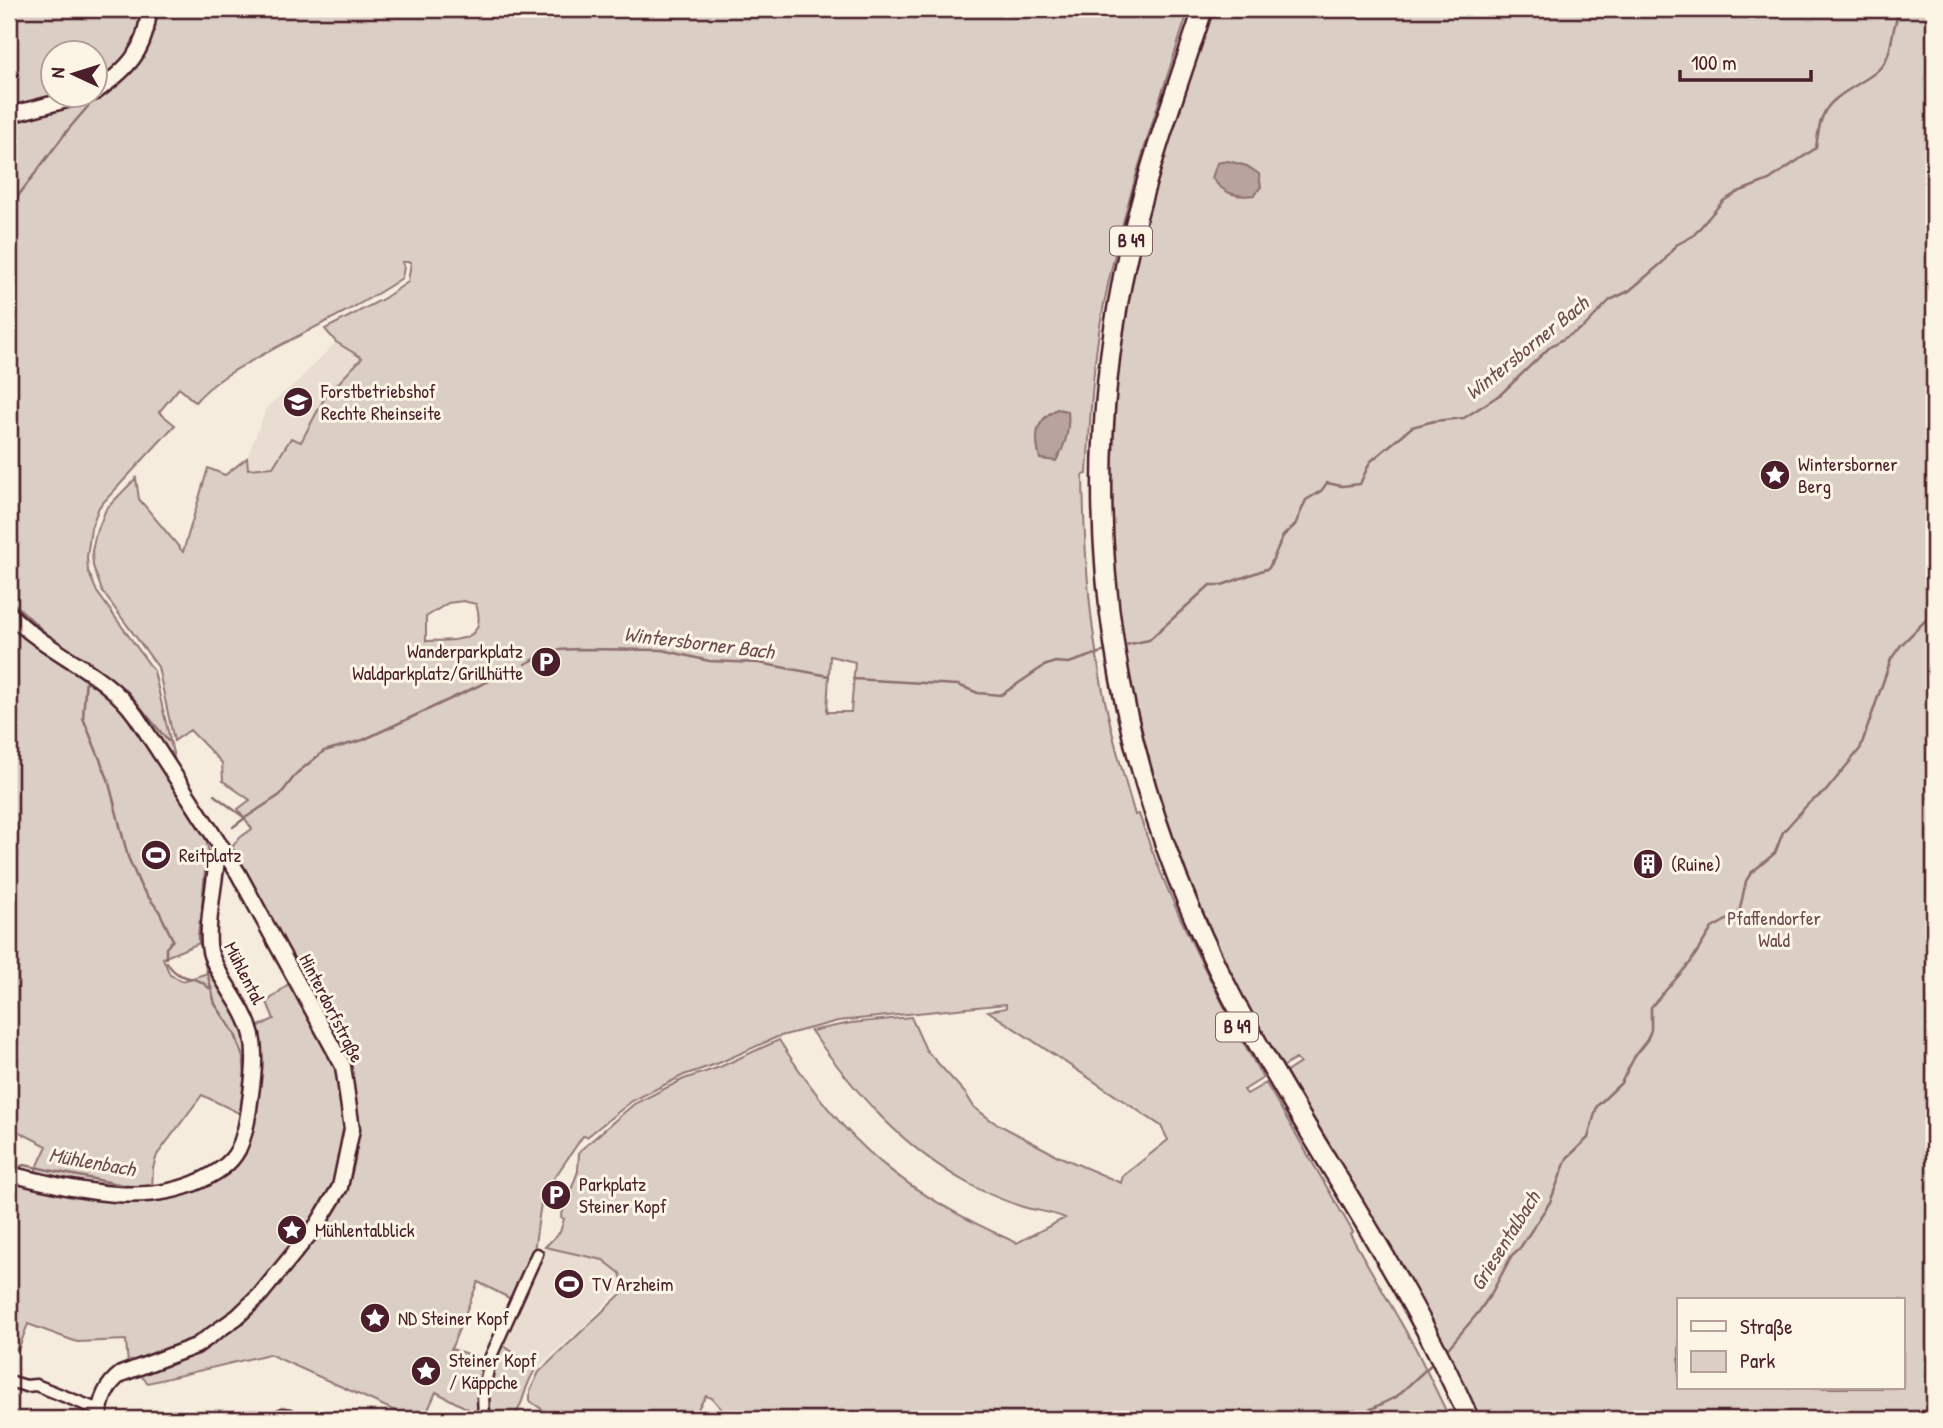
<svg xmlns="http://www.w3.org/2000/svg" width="1943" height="1428" font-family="'Patrick Hand',sans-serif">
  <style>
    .built { fill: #e8ddd0 }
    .green { fill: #dbcec4; stroke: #927678; stroke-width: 2; fill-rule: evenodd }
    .water { fill: #b8a39e; stroke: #8c6e70; stroke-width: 2 }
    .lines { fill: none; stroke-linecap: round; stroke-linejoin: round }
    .stream { stroke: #8c6e70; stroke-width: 2.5 }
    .street-casing { stroke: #4a1f2b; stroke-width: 15 }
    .secondary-casing { stroke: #4a1f2b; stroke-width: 19 }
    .highway-casing { stroke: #4a1f2b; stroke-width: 23 }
    .street { stroke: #fcf5e5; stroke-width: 10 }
    .secondary { stroke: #fcf5e5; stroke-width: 14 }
    .highway { stroke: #fcf5e5; stroke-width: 18 }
    .labels { text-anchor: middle; stroke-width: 6; stroke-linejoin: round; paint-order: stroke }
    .shield { fill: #fcf5e5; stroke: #7f5f63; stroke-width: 2 }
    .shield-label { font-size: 18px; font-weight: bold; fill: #4a1f2b }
    .poi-label { font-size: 19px; fill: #4a1f2b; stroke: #fcf5e5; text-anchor: start }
    .park-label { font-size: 19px; fill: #6e4b51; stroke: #fcf5e5 }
    .street-label { font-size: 19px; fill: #4a1f2b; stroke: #fcf5e5 }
    .water-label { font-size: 21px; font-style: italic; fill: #704d53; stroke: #fcf5e5 }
  </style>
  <rect width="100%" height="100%" fill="#f5ecde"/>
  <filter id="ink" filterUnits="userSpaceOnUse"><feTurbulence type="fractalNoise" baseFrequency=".0143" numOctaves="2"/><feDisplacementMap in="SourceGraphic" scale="14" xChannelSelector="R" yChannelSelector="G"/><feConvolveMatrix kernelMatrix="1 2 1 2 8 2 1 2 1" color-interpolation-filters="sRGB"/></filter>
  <g filter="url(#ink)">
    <path class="built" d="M336 342 362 358 325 397 300 442 291 438 273 467 248 469 247 458 267 407 298 381Z
      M545 1247 603 1260 620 1273 623 1286 584 1326 536 1369 500 1343Z"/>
    <path class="green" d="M9 9H148L132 58 95 89 94 52H52V94L78 95 9 112Z
      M151 9H1189C1156 112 1120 214 1101 320 1092 371 1090 423 1087 474L1083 475C1084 538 1087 601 1098 663 1106 715 1120 765 1135 815L1139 814C1170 907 1216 993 1263 1078L1244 1090 1247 1094 1266 1083 1353 1232 1350 1234 1416 1349 1450 1419H730L712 1398 706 1396 699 1407 696 1419H556L530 1401V1391L539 1372 625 1290 620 1273 603 1260 545 1247 560 1232 564 1219 561 1217 578 1171 579 1153 582 1149 634 1104 684 1079 720 1067 779 1040C847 1146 903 1192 1017 1243L1065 1218C1052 1212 1037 1211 1023 1207 1005 1201 985 1193 969 1184 900 1146 856 1093 811 1031L851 1023 911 1017 926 1050 966 1094 974 1107 992 1121 1056 1155 1121 1183 1123 1176 1168 1140 1161 1126 988 1011 1006 1008V1004L838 1021 777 1037 719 1063 684 1075 632 1101 587 1137 583 1136 542 1196 534 1251 513 1300 478 1282 451 1349 485 1359 478 1395 479 1415 436 1392 424 1419H413L269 1354 148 1383 137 1372 193 1353 221 1337 264 1299 308 1247 347 1192 355 1161 359 1130 347 1063 231 849 238 839 252 829 238 809 250 800 223 781 222 763 190 730 174 741 158 667 102 591 93 566 92 551 95 537 106 509 136 478 139 499 183 552 208 468 225 475 247 458 248 469 273 467 291 438 301 442 325 397 362 358 336 342 325 329 383 299 408 282 411 262H402L404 267 402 278C362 305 317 326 275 348 246 364 217 377 195 402L179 388 159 412 175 425 99 507 91 528 87 557 88 571 97 592 154 671 176 766 137 708 28 627 9 606V119L117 79ZM463 601 476 604C489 644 453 640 426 641V617L448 603ZM830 656 855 662 851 712H827Z
      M1206 9H1934V1419H1477L1280 1076 1300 1063 1296 1059 1277 1070 1185 887 1139 734 1112 585 1106 427 1124 281ZM1679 1300H1903V1388H1679Z
      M9 618 91 677 132 716 202 826 212 862 202 942 163 958 170 975 183 981 214 971 242 1018 249 1051 243 1115 202 1095 157 1155 153 1168 152 1190 121 1191 33 1176 47 1146 9 1127Z
      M293 980 338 1067 348 1129 334 1185 321 1209 257 1289 228 1317 194 1341 128 1365 126 1340 77 1342 28 1324 18 1350 9 1347V1178L133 1200 155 1201 204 1186 222 1177 235 1166 255 1028 274 1019 267 1002Z
      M500 1343 536 1369C524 1384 525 1403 513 1419H496C494 1415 490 1409 488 1404 483 1386 494 1360 500 1343Z"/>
    <path class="water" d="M1228 161 1247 166 1259 174 1261 187 1254 195C1236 198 1223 193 1212 178L1217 163Z
      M1057 409 1068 411C1070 429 1066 445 1056 461L1040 459C1034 435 1035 421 1057 409Z"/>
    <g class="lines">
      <path class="stream" d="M9 208 67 131 96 97
        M9 599 55 642
        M1121 646 1149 640 1210 585H1222L1269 568 1283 536 1295 525 1306 500 1321 491 1327 483 1342 486 1360 484 1370 462 1412 427 1434 421 1464 418 1501 394 1551 346 1584 327 1610 300 1629 291 1663 262 1676 245 1693 236 1723 201 1738 192 1769 180 1816 148C1821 109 1825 104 1858 84 1865 79 1874 75 1880 68 1894 53 1890 31 1899 13
        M525 664 549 652 557 650 578 649 663 650 709 661 759 663 829 676
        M102 673 128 692 168 741
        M86 677 83 718 108 779 128 857 141 887 159 911 173 940 166 948V958
        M853 679 958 685 978 693 1001 695 1044 666 1055 662 1069 663 1108 650
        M214 795 245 818 233 827
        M245 818 280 795 297 773 324 751 363 740 510 671
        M202 907 207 852
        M200 921 198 938 201 946
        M202 952 215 1004 235 1034 244 1060 245 1076 237 1135
        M167 962C178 983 195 973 209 988
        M17 1168 24 1165 133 1187
        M1444 1353 1478 1313 1491 1294 1512 1255 1520 1248 1550 1202 1567 1158 1588 1138 1597 1106 1621 1083 1636 1054 1647 1040 1651 1030V1007L1690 963 1712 928 1739 913 1746 881 1751 873 1775 853 1783 832 1808 804 1826 791 1860 749 1891 659 1901 645 1934 612
        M1360 1419 1365 1412 1396 1397 1434 1362"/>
      <g class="street-casing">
        <path id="street" d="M9 1381 26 1386 36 1385 99 1410
          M272 1419 283 1414 290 1415 293 1419
          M484 1419 483 1393 491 1356 537 1254"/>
      </g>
      <g class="secondary-casing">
        <path id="secondary" d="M94 93C128 69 146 51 149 9
          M9 115 90 94
          M9 613C47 654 103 669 136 716L238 873 343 1066 352 1129 340 1187 317 1225 260 1295 237 1317 196 1346 121 1374C106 1385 100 1401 99 1419
          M9 1174C71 1188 141 1209 202 1180 216 1173 230 1165 238 1150 244 1138 247 1123 249 1109 252 1085 257 1060 252 1035 244 1005 221 983 211 955 204 935 215 882 217 859L222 847"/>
      </g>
      <g class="highway-casing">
        <path id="highway" d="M1203 9C1174 97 1141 186 1123 277 1073 527 1114 772 1232 997 1307 1139 1405 1271 1469 1419"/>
      </g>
      <use href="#street" class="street"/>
      <use href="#secondary" class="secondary"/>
      <use href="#highway" class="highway"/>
    </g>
  </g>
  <defs>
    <g id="school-disc" transform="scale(1.575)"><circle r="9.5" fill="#4a1f2b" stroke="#fcf5e5"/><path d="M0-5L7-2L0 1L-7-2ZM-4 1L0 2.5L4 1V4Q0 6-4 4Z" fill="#fff"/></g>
    <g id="sight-disc" transform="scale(1.575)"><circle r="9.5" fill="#4a1f2b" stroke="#fcf5e5"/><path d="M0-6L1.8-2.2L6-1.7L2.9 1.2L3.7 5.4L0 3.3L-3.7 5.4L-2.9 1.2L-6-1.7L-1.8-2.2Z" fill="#fff"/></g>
    <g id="parking-disc" transform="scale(1.575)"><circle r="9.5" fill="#4a1f2b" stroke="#fcf5e5"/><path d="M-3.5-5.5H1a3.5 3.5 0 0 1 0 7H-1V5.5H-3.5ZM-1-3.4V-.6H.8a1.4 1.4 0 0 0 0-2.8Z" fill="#fff"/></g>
    <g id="stadium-disc" transform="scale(1.575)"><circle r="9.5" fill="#4a1f2b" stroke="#fcf5e5"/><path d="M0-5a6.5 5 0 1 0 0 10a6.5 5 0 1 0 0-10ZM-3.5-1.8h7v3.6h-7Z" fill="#fff"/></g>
    <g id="building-disc" transform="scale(1.575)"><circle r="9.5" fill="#4a1f2b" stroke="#fcf5e5"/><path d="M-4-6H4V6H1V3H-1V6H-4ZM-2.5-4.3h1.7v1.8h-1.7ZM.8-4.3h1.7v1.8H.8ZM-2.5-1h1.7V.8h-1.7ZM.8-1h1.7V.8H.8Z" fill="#fff"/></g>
  </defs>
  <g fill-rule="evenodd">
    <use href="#school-disc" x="298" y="402"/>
    <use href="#sight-disc" x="1775" y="475"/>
    <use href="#parking-disc" x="546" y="662"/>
    <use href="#stadium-disc" x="156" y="855"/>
    <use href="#building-disc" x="1648" y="864"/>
    <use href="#parking-disc" x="556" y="1195"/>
    <use href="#sight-disc" x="292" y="1230"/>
    <use href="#stadium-disc" x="569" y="1284"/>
    <use href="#sight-disc" x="375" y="1318"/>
    <use href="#sight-disc" x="426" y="1371"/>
  </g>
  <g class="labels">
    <g class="shield">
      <rect x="1110" y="226.5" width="42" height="29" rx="5"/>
      <rect x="1216" y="1012.5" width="42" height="29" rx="5"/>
    </g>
    <g class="shield-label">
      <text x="1131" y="247">B 49</text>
      <text x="1237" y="1033">B 49</text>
    </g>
    <g class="poi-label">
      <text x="321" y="398">Forstbetriebshof<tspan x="321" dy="22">Rechte Rheinseite</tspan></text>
      <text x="1798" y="471">Wintersborner<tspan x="1798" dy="22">Berg</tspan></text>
      <text x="523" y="658" text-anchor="end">Wanderparkplatz<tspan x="523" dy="22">Waldparkplatz/Grillhütte</tspan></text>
      <text x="179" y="862">Reitplatz</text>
      <text x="1671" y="871">(Ruine)</text>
      <text x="579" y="1191">Parkplatz<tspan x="579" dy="22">Steiner Kopf</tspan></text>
      <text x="315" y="1237">Mühlentalblick</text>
      <text x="592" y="1291">TV Arzheim</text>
      <text x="398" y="1325">ND Steiner Kopf</text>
      <text x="449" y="1367">Steiner Kopf<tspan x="449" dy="22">/ Käppche</tspan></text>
    </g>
    <g class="park-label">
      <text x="1774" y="925">Pfaffendorfer<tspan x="1774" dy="22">Wald</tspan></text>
    </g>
    <g class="street-label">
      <text transform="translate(245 973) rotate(63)" y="7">Mühlental</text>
      <text transform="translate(332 1008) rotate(63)" y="7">Hinterdorfstraße</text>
    </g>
    <g class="water-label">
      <text transform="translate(1527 348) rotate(-39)" y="7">Wintersborner Bach</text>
      <text transform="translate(699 643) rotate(7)" y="7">Wintersborner Bach</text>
      <text transform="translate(92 1162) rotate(10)" y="7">Mühlenbach</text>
      <text transform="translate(1505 1241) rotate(-58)" y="7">Griesentalbach</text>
    </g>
  </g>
  <rect width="1943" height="1428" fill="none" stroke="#fcf5e5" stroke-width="35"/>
  <rect x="18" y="18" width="1908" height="1393" fill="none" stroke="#4a1f2b" stroke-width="2.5" filter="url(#ink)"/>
  <rect x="1677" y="1298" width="228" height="91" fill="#fcf5e5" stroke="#b59f9b" stroke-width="2"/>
  <rect x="1691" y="1321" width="35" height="10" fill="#fcf5e5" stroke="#b59f9b" stroke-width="2"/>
  <text x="1740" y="1334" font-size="21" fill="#4a1f2b">Straße</text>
  <rect x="1691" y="1351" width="35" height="21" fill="#dbcec4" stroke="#b59f9b" stroke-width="2"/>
  <text x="1740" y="1368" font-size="21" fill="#4a1f2b">Park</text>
  <g transform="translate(74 74) rotate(274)"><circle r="33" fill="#fcf5e5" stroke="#b59f9b" stroke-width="2"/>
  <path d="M0-5L12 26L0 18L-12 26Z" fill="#4a1f2b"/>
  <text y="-10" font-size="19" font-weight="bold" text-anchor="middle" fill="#4a1f2b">N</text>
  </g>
  <path d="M1680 70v10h131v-10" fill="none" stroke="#4a1f2b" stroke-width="3.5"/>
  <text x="1691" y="70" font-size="21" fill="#4a1f2b" stroke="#fcf5e5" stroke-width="5" paint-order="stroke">100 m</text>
</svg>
